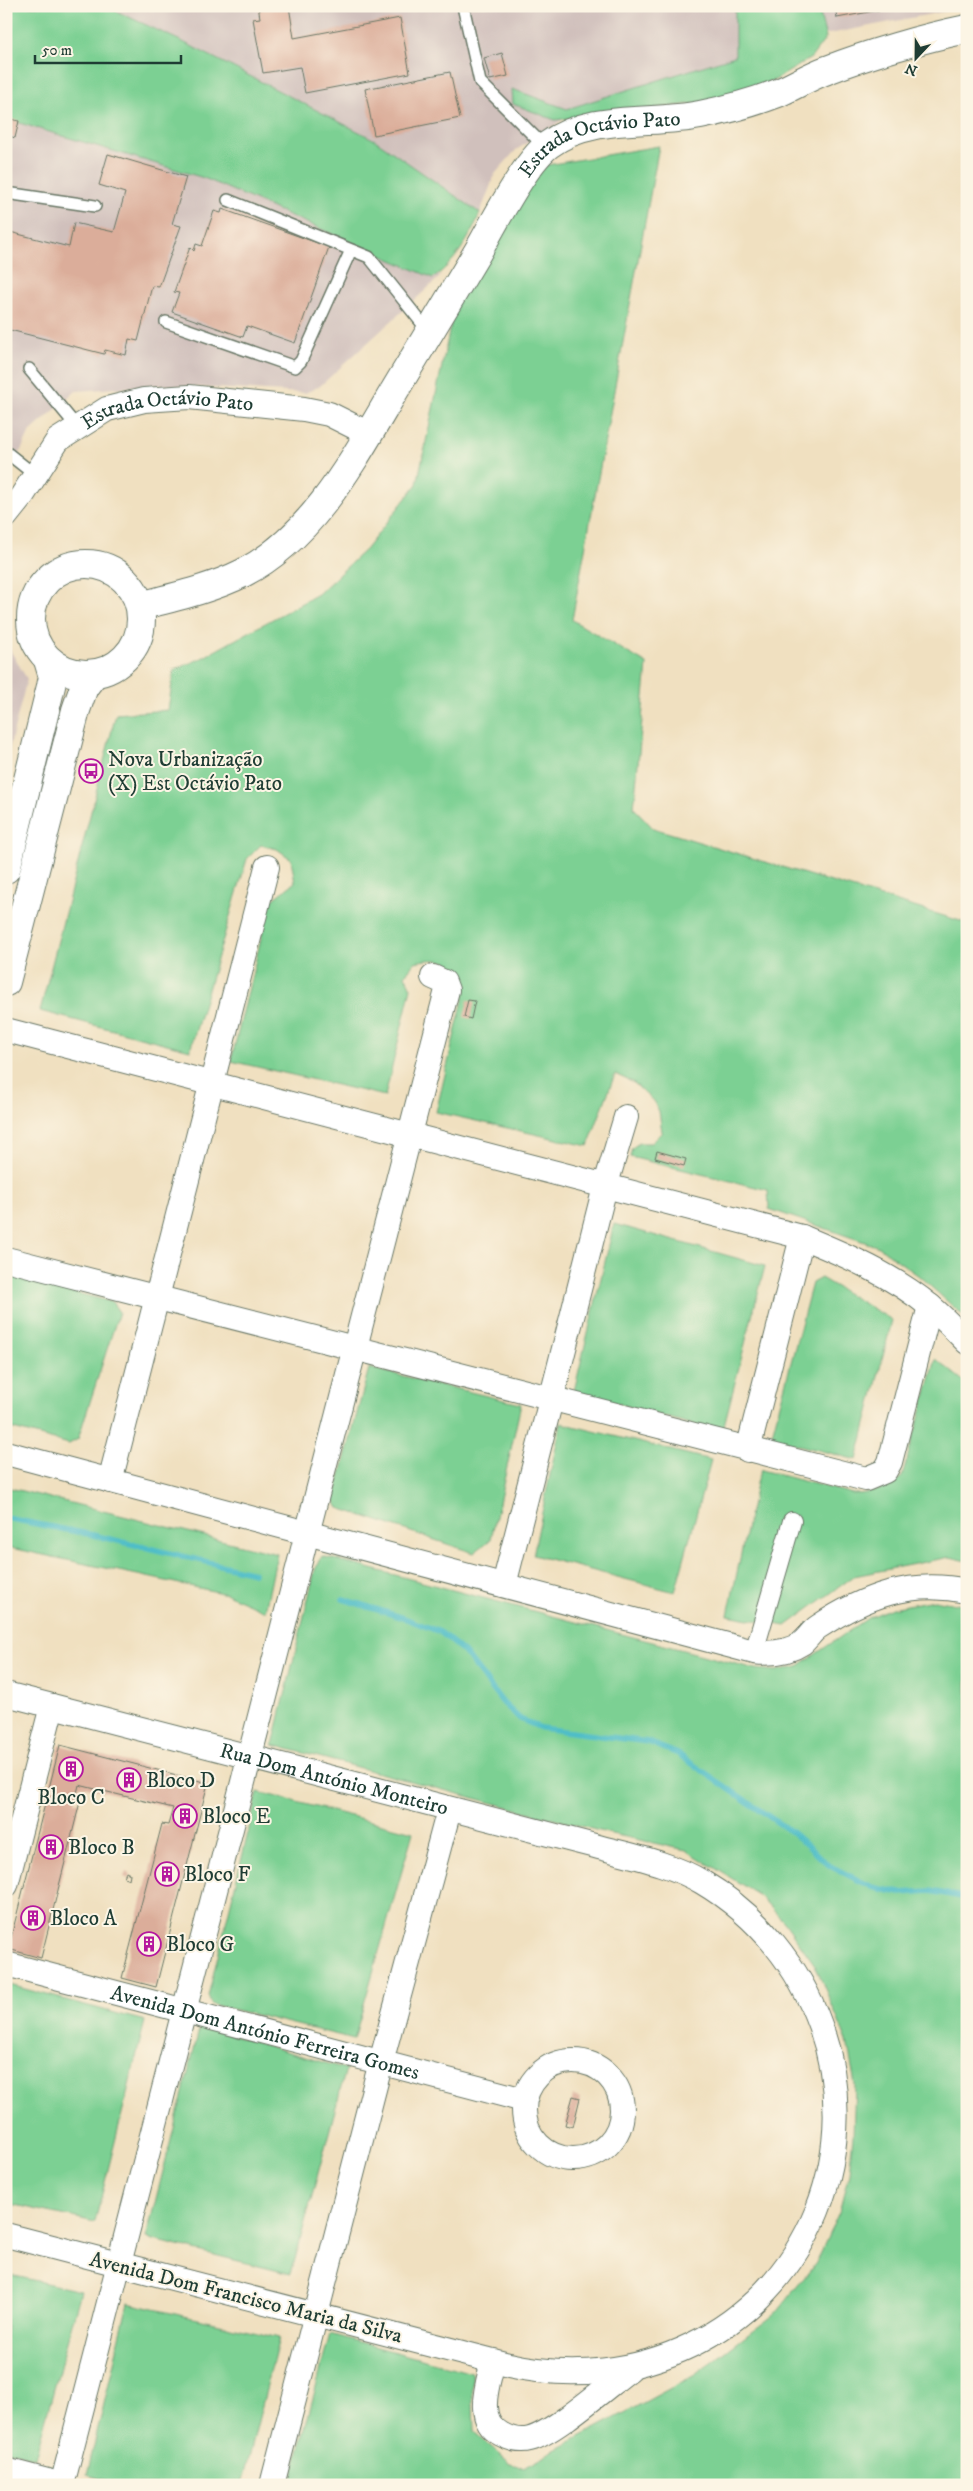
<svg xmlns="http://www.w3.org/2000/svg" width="973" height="2491" font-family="'IM FELL DW Pica',serif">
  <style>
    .industrial { fill: #d0c0bc }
    .green { fill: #7cd093; stroke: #4e8664 }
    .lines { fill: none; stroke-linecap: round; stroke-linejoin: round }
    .stream { stroke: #50bec7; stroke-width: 5.5 }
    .building { fill: #dbad9a }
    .service-casing { stroke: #687665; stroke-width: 14 }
    .pedestrian-casing { stroke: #687665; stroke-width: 20 }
    .minor-casing { stroke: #687665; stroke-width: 26 }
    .tertiary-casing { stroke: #687665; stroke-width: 30 }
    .service { stroke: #fff; stroke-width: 11 }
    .pedestrian { stroke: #fff; stroke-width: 18 }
    .minor { stroke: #fff; stroke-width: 24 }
    .tertiary { stroke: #fff; stroke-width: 28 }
    .labels { text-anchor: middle; stroke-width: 4; stroke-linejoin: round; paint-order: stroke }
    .street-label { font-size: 21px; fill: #1f3d34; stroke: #fcf5e5 }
    .poi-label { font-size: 21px; fill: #1f3d34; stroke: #fcf5e5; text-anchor: start }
  </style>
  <rect width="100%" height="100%" fill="#fcf5e5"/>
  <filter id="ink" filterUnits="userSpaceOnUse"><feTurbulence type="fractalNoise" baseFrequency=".02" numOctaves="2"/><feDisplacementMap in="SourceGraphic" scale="10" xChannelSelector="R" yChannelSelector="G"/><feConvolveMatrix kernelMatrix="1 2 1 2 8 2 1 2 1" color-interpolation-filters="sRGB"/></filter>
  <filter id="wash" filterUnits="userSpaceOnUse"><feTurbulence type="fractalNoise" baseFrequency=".0096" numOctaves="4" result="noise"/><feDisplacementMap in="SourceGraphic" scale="20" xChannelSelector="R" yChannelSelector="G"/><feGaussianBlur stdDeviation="1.12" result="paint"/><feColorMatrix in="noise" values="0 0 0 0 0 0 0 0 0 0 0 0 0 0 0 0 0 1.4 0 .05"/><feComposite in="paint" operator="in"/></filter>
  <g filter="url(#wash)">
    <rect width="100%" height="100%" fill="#f0e0c0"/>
    <path class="industrial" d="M105 6H735L736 56 575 112 516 150 495 174 480 213 375 140 183 42Z
      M803 6H967V7L809 38Z
      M6 112 203 169 441 276 320 386 305 393 159 385 76 391 30 432 8 477 6 494Z
      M6 643 27 679 6 761Z"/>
    <path class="green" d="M6 6H105L183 42 375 140 480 213C471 237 454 264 433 278L204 178 6 119Z
      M735 6H818L826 38 811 58 775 80 707 102 555 120 513 104 512 89 567 109 735 56Z
      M659 146 572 620 647 664 634 808 653 828 967 923V1319L919 1276 879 1247 769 1209 768 1190 630 1157 632 1148 639 1143H651L662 1132 659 1111 653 1101 634 1083 615 1074 588 1146 436 1112 464 996C464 964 445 955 415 962L405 975 411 988 385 1096 231 1061 270 902 295 882 291 859 277 849 261 845 247 859 190 1050 40 1011 116 714 168 710 174 670 202 658 318 594 366 549 417 484 458 290 534 179 547 165Z
      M614 1224 765 1266 722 1433 574 1391Z
      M6 1275 112 1302 119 1312 78 1439 69 1444 6 1427Z
      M821 1278 892 1320 857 1460 771 1438 812 1283Z
      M936 1359 967 1384V1561L950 1557 854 1576 786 1626 728 1615 757 1479 761 1470 853 1494C873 1494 886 1488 902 1477Z
      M369 1368 521 1404 491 1539 474 1553 339 1508 334 1500Z
      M561 1423 711 1460 675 1592 533 1555Z
      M6 1487 277 1554 265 1611 227 1594 6 1547Z
      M322 1556 756 1669 776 1671 798 1666 868 1618 892 1608 934 1600 967 1606V2485H290L330 2334 472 2373 474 2432 511 2464 524 2467 695 2375 775 2314 816 2263 839 2212 849 2174 853 2136 855 2084 847 2041 815 1965 785 1923 760 1896 686 1850 607 1833 273 1745 315 1570Z
      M258 1792 413 1832 354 2039 211 2004 208 1996Z
      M6 1984 145 2021 95 2222 6 2203Z
      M200 2026 346 2069 291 2274 146 2238Z
      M6 2274 81 2291 35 2458 6 2450Z
      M128 2303 279 2338 242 2485H124L87 2475Z"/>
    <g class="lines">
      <path class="stream" d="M6 1518 93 1535 254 1573
        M343 1599 404 1618 440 1632 464 1652 503 1703 520 1719 541 1728 648 1742 678 1754 793 1833 830 1866 872 1887 900 1893 930 1891 967 1898"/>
    </g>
    <g id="blocks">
      <path class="building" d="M258 6H289L294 38 400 18 410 73 305 93 300 67 263 73 253 19 260 18Z
        M835 6H896V7L837 18Z
        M502 53 508 76 490 80 484 58Z
        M450 72 460 118 374 135 365 89Z
        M6 118 19 121 15 138 6 135Z
        M108 154 186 177 172 224 181 226 159 287 152 286 138 341 129 339 126 355 105 350 104 354 6 329V231L69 247 74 223 114 232 125 193 99 185Z
        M222 209 329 247 295 343 247 326 243 337 172 312 179 293 174 292 190 247 194 251 196 244 202 246 214 211 221 213Z
        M468 1000 475 1001 471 1019 464 1017Z
        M657 1151 686 1159 684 1166 655 1158Z
        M60 1745 208 1783 156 1987 122 1978 162 1824 168 1825 173 1808 79 1785 75 1801 80 1802 41 1958 8 1949Z
        M126 1872 130 1874 129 1879 124 1877Z
        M573 2096 580 2098 573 2127 565 2125Z"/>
    </g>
  </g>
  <g filter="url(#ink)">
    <use href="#blocks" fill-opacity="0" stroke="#687665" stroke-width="1"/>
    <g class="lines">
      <g class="service-casing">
        <path id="service" d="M463 6 480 82 545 147
          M6 193 95 206
          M228 200 369 257 429 332
          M166 322 295 367 301 361 351 250
          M29 369 77 427
          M6 452 35 475"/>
      </g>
      <g class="pedestrian-casing">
        <path id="pedestrian" d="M754 1652 792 1521"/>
      </g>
      <g class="minor-casing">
        <g id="minor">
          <path id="s1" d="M6 516 22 496 58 440 107 409 144 400 189 397 304 409 329 414 369 434"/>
          <path d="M6 1030 802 1237C846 1255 894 1276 931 1307 943 1317 955 1330 967 1342"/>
          <path d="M6 1259 866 1479 885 1471 890 1462 930 1306"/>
          <path d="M748 1450 802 1237"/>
          <path d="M6 1453 754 1652C771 1654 787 1653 802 1643 808 1638 812 1631 818 1627 865 1596 911 1579 967 1591"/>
          <path d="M110 1481 267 867"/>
          <path d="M504 1585 605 1187 626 1117"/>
          <path id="s2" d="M6 1694 595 1846C631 1856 670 1863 702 1882 815 1949 866 2088 817 2211 767 2334 635 2394 509 2365L6 2235"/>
          <path d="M6 1885 52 1706"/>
          <path id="s3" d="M6 1964 524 2100"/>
          <circle cx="573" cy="2110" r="49"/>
          <path d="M493 2361C488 2384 474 2420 501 2434 510 2439 519 2442 530 2439 554 2433 607 2386 630 2369"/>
          <path d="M6 2470 63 2485"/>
          <path d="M62 2485 447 990 444 982 433 977"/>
          <path d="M272 2485 381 2062 449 1810"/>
        </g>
      </g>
      <g class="tertiary-casing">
        <g id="tertiary">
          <circle cx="86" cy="619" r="55"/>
          <path id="s4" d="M140 606C174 597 211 589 243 573 315 536 356 455 396 388 423 343 450 298 477 253 493 225 524 164 548 145 590 113 650 125 700 115 726 110 752 103 778 93 794 86 810 76 827 70 868 54 923 38 967 29"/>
          <path d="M6 869 51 686 53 677 48 660"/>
          <path d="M6 982 76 710 84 687 94 674"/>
        </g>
      </g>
      <use href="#service" class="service"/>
      <use href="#pedestrian" class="pedestrian"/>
      <use href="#minor" class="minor"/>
      <use href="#tertiary" class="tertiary"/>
    </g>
  </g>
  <defs>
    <g id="bus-ring" transform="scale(1.25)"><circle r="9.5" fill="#fcf5e5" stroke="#b5179e" stroke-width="1.5"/><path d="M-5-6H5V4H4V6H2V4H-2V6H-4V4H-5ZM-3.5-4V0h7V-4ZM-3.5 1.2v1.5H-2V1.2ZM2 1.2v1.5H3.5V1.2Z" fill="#b5179e"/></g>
    <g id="building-ring" transform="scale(1.25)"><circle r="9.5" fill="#fcf5e5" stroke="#b5179e" stroke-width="1.5"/><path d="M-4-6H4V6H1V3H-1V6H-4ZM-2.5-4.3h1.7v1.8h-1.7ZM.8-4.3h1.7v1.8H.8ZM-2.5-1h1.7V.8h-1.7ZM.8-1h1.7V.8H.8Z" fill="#b5179e"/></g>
  </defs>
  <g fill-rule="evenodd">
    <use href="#bus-ring" x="91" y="771"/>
    <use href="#building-ring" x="71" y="1769"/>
    <use href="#building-ring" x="129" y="1780"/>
    <use href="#building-ring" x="185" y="1816"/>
    <use href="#building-ring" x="51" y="1847"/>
    <use href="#building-ring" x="167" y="1874"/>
    <use href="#building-ring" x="33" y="1918"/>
    <use href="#building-ring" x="149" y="1944"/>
  </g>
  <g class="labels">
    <g class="street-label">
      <text dy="7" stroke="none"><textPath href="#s4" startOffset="688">Estrada Octávio Pato</textPath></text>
      <text dy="7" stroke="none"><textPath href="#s1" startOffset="210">Estrada Octávio Pato</textPath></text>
      <text dy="7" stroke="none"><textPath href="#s2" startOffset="339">Rua Dom António Monteiro</textPath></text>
      <text dy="7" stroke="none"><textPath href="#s3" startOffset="268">Avenida Dom António Ferreira Gomes</textPath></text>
      <text transform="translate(246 2297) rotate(14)" y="7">Avenida Dom Francisco Maria da Silva</text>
    </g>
    <g class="poi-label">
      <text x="108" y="766">Nova Urbanização<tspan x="108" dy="24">(X) Est Octávio Pato</tspan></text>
      <text x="146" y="1787">Bloco D</text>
      <text x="71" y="1804" text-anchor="middle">Bloco C</text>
      <text x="202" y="1823">Bloco E</text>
      <text x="68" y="1854">Bloco B</text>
      <text x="184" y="1881">Bloco F</text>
      <text x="50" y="1925">Bloco A</text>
      <text x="166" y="1951">Bloco G</text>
    </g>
  </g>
  <rect width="973" height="2491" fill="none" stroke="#fcf5e5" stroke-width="25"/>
  <g transform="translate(916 58) rotate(202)" stroke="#fcf5e5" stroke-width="4" paint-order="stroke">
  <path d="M0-4L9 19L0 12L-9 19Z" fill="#1f3d34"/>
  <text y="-8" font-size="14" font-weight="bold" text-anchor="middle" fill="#1f3d34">N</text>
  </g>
  <path d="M35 55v8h146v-8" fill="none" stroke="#1f3d34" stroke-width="2.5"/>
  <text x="42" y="55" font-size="15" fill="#1f3d34" stroke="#fcf5e5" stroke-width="4" paint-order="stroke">50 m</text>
</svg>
